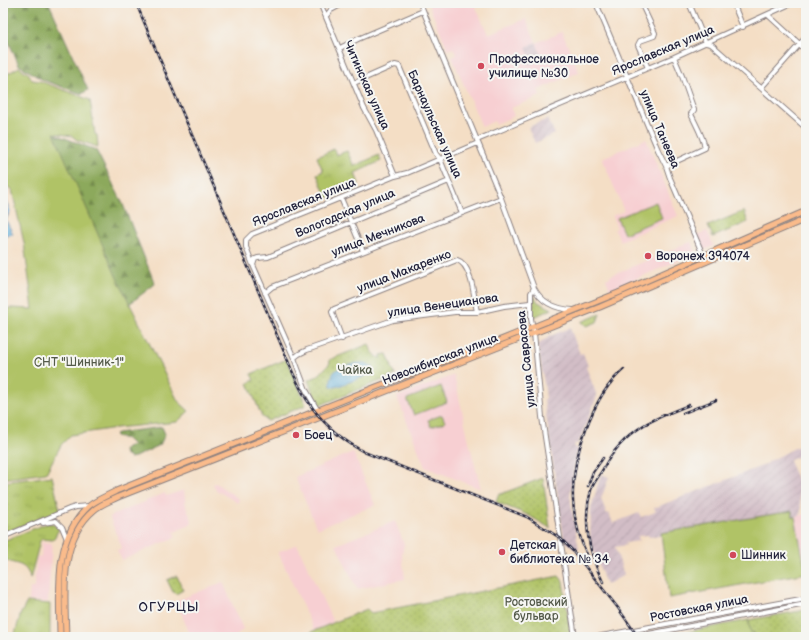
<svg xmlns="http://www.w3.org/2000/svg" width="809" height="640" font-family="'Balsamiq Sans',sans-serif">
  <style>
    .built { fill: #f7cfd2 }
    .industrial { fill: url(#industrial-furrows) }
    .grass { fill: url(#grass-tufts); stroke: #697250 }
    .forest { fill: url(#forest-firs); stroke: #57664b }
    .park { fill: url(#park-dots); stroke: #697250 }
    .garden { fill: #b0c366; stroke: #697250 }
    .water { fill: url(#water-waves); stroke: #406789 }
    .lines { fill: none; stroke-linecap: round; stroke-linejoin: round }
    .minor-casing { stroke: #8b8080; stroke-width: 6 }
    .major-casing { stroke: #8b8080; stroke-width: 7 }
    .minor { stroke: #fff; stroke-width: 4 }
    .major { stroke: #fabb8b; stroke-width: 5 }
    .rail-casing { stroke: #22223b; stroke-width: 2.5 }
    .rail { stroke: #f6f6f2; stroke-width: 1; stroke-dasharray: 3; stroke-linecap: butt }
    .poi-dot { fill: #d1495b; stroke: #f6f6f2; stroke-width: 1.5 }
    .labels { text-anchor: middle; stroke-width: 4; stroke-linejoin: round; paint-order: stroke }
    .street-label { font-size: 12px; fill: #22223b; stroke: #f6f6f2 }
    .poi-label { font-size: 12px; fill: #22223b; stroke: #f6f6f2; text-anchor: start }
    .park-label { font-size: 12px; fill: #545a4a; stroke: #f6f6f2 }
    .neighbourhood-label { font-size: 13px; letter-spacing: 1px; fill: #22223b; stroke: #f6f6f2 }
  </style>
  <defs>
    <pattern id="industrial-furrows" width="10" height="10" patternUnits="userSpaceOnUse"><rect width="10" height="10" fill="#d2bdc6"/><path d="M-1 1l2-2M0 10L10 0M9 11l2-2" fill="none" stroke="#b4a2ab"/></pattern>
    <pattern id="grass-tufts" width="24" height="20" patternUnits="userSpaceOnUse"><rect width="24" height="20" fill="#b0c366"/><path d="M3 7l-1-3M5 7V3M7 7l1-3M15 17l-1-3M17 17v-4M19 17l1-3" fill="none" stroke="#97a759"/></pattern>
    <pattern id="forest-firs" width="22" height="20" patternUnits="userSpaceOnUse"><rect width="22" height="20" fill="#8ca95b"/><path d="M5 1l3.5 6h-7zM16 11l3.5 6h-7z" fill="#72894c"/></pattern>
    <pattern id="park-dots" width="8" height="8" patternUnits="userSpaceOnUse"><rect width="8" height="8" fill="#b0c366"/><path d="M2 2h.1M6 6h.1" fill="none" stroke="#97a759" stroke-width="1.8" stroke-linecap="round"/></pattern>
    <pattern id="water-waves" width="16" height="10" patternUnits="userSpaceOnUse"><rect width="16" height="10" fill="#5eacd7"/><path d="M0 5q4-4 8 0t8 0" fill="none" stroke="#4d8cb0"/></pattern>
  </defs>
  <rect width="100%" height="100%" fill="#f6f6f2"/>
  <filter id="ink" filterUnits="userSpaceOnUse"><feTurbulence type="fractalNoise" baseFrequency=".025" numOctaves="2"/><feDisplacementMap in="SourceGraphic" scale="8" xChannelSelector="R" yChannelSelector="G"/><feConvolveMatrix kernelMatrix="1 2 1 2 8 2 1 2 1" color-interpolation-filters="sRGB"/></filter>
  <filter id="wash" filterUnits="userSpaceOnUse"><feTurbulence type="fractalNoise" baseFrequency=".012" numOctaves="4" result="noise"/><feDisplacementMap in="SourceGraphic" scale="16" xChannelSelector="R" yChannelSelector="G"/><feGaussianBlur stdDeviation="0.9" result="paint"/><feColorMatrix in="noise" values="0 0 0 0 0 0 0 0 0 0 0 0 0 0 0 0 0 1.4 0 .05"/><feComposite in="paint" operator="in"/></filter>
  <g filter="url(#wash)">
    <rect width="100%" height="100%" fill="#f4dec5"/>
    <path class="built" d="M428 3H474L488 34 526 19 536 42 526 47 543 59 536 43 562 32 579 72 538 90 540 96 511 108 514 116 496 124 494 121 482 127 452 57 457 55 453 48 448 50Z
      M646 139 678 216 620 241 617 233 614 230 617 228 612 216 624 211 602 158Z
      M707 231 714 246 702 251 695 236Z
      M691 242 696 253 610 290 606 279 610 277V276Z
      M454 375 471 450 481 489 425 467 397 397Z
      M353 452 375 505 317 529 295 477Z
      M216 483 239 499 238 503 216 490 213 484Z
      M184 490 186 506 192 521 190 525 174 532 176 537 122 560 117 550 122 548 110 518 111 516 165 493 166 496Z
      M806 514V573L795 517Z
      M395 521 404 544 402 555 405 579 357 589 336 545Z
      M42 542 52 543 48 602 29 601 30 588H34L37 557H41Z
      M297 544 333 622 314 631 278 552Z
      M223 582 243 629 235 637H191L176 601Z"/>
    <path class="industrial" d="M536 42 543 59 528 65 526 59 530 57 526 47Z
      M548 119 555 134 535 143 528 127Z
      M570 328 580 354 583 353 588 366 586 367 597 396 578 444 575 443 574 447 578 449 575 457 570 496 577 539 579 548 574 549 564 540 544 400 546 398 544 383 538 348V345L550 336Z
      M806 442V453L789 461 802 490 799 492 801 509 800 516 793 517 792 511 661 533V536L649 537 648 535 638 536 639 541 625 543 626 545 615 547 624 575 606 585 590 540 591 508 601 474 609 477 601 499 607 514 609 513 613 523 639 513 641 517 653 513 656 511 654 508 767 464V463L770 461Z"/>
    <path class="grass" d="M334 149 336 155 347 151 354 166 379 155 381 161 355 173 359 184 327 198 317 174 323 171 317 157Z
      M534 296 538 302 552 309 534 317 532 314Z
      M600 314 597 322 587 326 581 322Z
      M52 476 60 511 3 533V482Z
      M52 523 59 529 53 540 42 539 40 541 30 579C26 560 15 567 3 558V541L45 524Z
      M27 602 50 604V637H14L21 613Z"/>
    <path class="forest" d="M3 3H49L88 90 82 94 43 80 19 65 3 29Z
      M52 133 96 150 122 202 155 284 128 305Z
      M162 427 165 434 160 445 135 457 130 458 125 455 124 451 127 447 133 445 127 439 118 437 115 435 117 433Z"/>
    <path class="park" d="M744 211 748 222 713 237 708 226Z
      M369 344 371 350 378 358H381V355L387 354 395 375 318 406 308 380 318 376 330 363 329 360Z
      M287 359 306 405 268 421 262 417 248 383 254 380 251 374Z
      M543 478 550 528 528 515 496 502 498 495Z
      M177 576 183 590 176 594 173 592 167 580Z
      M559 576 563 581 571 636 570 637H313L311 632 367 609 371 613Z
      M806 610V637H754V633H751L748 620Z"/>
    <path class="garden" d="M19 67 29 74 32 80 40 81 90 100 95 134 97 135 98 147 77 140 72 136 54 133 116 276 178 401 189 411 177 422 116 428 71 435 61 445 46 473 3 479V309L11 308 33 309 24 243 12 190 3 183V74L9 73Z
      M656 202 662 218 624 234 617 218Z
      M441 386 447 402 414 415 407 399Z
      M442 415 445 422 431 427 428 420Z
      M792 511 793 517H795L806 573 669 598 661 533Z
      M748 620 751 633 754 632V637H687L686 632Z"/>
    <path class="water" d="M3 194 4 195 10 211 6 220 13 234 3 236Z
      M358 363H366L373 367V371L366 376 336 387H333L331 386C329 368 343 366 358 363Z"/>
  </g>
  <g filter="url(#ink)">
    <g class="lines">
      <g class="minor-casing">
        <path id="minor" d="M320 3 364 108 376 130 395 176
          M420 3 501 198 534 288 531 293V319L534 333 542 417 575 637
          M596 3 658 150 666 166 670 178 706 262
          M641 3 655 33 654 36 640 41 638 45 648 68
          M689 3 706 43 711 44 806 128
          M733 3 743 27
          M768 15 806 50
          M326 16 331 10 344 3
          M340 48 358 39 423 11
          M354 83 395 65 399 66 436 154 440 159 462 213
          M761 88 806 37
          M477 140 674 57 790 4
          M666 166 705 148C703 136 696 125 691 114L694 110 682 76 674 57
          M341 198 363 251
          M253 265 255 259C259 257 263 258 268 257L449 181
          M534 288C542 304 557 309 573 310
          M265 293 272 287 501 198
          M342 339 332 312 334 309 457 260C472 264 474 298 477 312
          M294 358 299 354 307 350 393 320 455 312H477L504 306 530 303
          M318 411 306 390 294 358 253 265 246 247V240L252 234 395 176 407 173 478 143
          M43 523 56 521 62 527 67 539
          M3 537 69 509 76 507 89 506
          M596 637 806 598
          M633 637 806 604"/>
      </g>
      <g class="major-casing">
        <path id="major" d="M60 637C60 593 52 539 89 506 96 500 107 496 116 491L376 387 503 339 618 293 806 211
          M66 637C65 595 58 540 94 510 101 504 110 501 118 497L600 307 806 219"/>
      </g>
      <use href="#minor" class="minor"/>
      <use href="#major" class="major"/>
      <g class="rail-casing">
        <path id="rail" d="M136 3 293 373C297 382 302 392 307 400 321 422 342 440 364 452L527 517 560 538 573 551 618 608 638 637
          M683 413 716 400
          M588 486 593 472 603 458
          M588 557C580 540 574 519 573 500 571 459 592 396 624 369
          M603 582C589 554 582 521 591 490 593 483 599 476 603 469 612 451 627 436 644 425 658 417 674 411 689 405"/>
      </g>
      <use href="#rail" class="rail"/>
    </g>
  </g>
  <g class="poi-dot">
    <circle cx="481" cy="66" r="4"/>
    <circle cx="648" cy="256" r="4"/>
    <circle cx="296" cy="435" r="4"/>
    <circle cx="502" cy="552" r="4"/>
    <circle cx="733" cy="555" r="4"/>
  </g>
  <g class="labels">
    <g class="street-label">
      <text transform="translate(663 50) rotate(-23)" y="4">Ярославская улица</text>
      <text transform="translate(367 85) rotate(66)" y="4">Читинская улица</text>
      <text transform="translate(435 124) rotate(66)" y="4">Барнаульская улица</text>
      <text transform="translate(660 129) rotate(67)" y="4">улица Танеева</text>
      <text transform="translate(304 202) rotate(-22)" y="4">Ярославская улица</text>
      <text transform="translate(345 213) rotate(-23)" y="4">Вологодская улица</text>
      <text transform="translate(378 235) rotate(-21)" y="4">улица Мечникова</text>
      <text transform="translate(404 271) rotate(-21)" y="4">улица Макаренко</text>
      <text transform="translate(443 305) rotate(-8)" y="4">улица Венецианова</text>
      <text transform="translate(440 359) rotate(-21)" y="4">Новосибирская улица</text>
      <text transform="translate(526 359) rotate(-96)" y="4">улица Саврасова</text>
      <text transform="translate(699 608) rotate(-11)" y="4">Ростовская улица</text>
    </g>
    <g class="poi-label">
      <text x="489" y="63">Профессиональное<tspan x="489" dy="14">училище №30</tspan></text>
      <text x="656" y="260">Воронеж 394074</text>
      <text x="304" y="439">Боец</text>
      <text x="510" y="549">Детская<tspan x="510" dy="14">библиотека № 34</tspan></text>
      <text x="741" y="559">Шинник</text>
    </g>
    <g class="park-label">
      <text x="79" y="366">СНТ "Шинник-1"</text>
      <text x="355" y="374">Чайка</text>
      <text x="536" y="606">Ростовский<tspan x="536" dy="14">бульвар</tspan></text>
    </g>
    <g class="neighbourhood-label">
      <text x="169" y="611">ОГУРЦЫ</text>
    </g>
  </g>
  <rect width="809" height="640" fill="none" stroke="#f6f6f2" stroke-width="16"/>
</svg>
